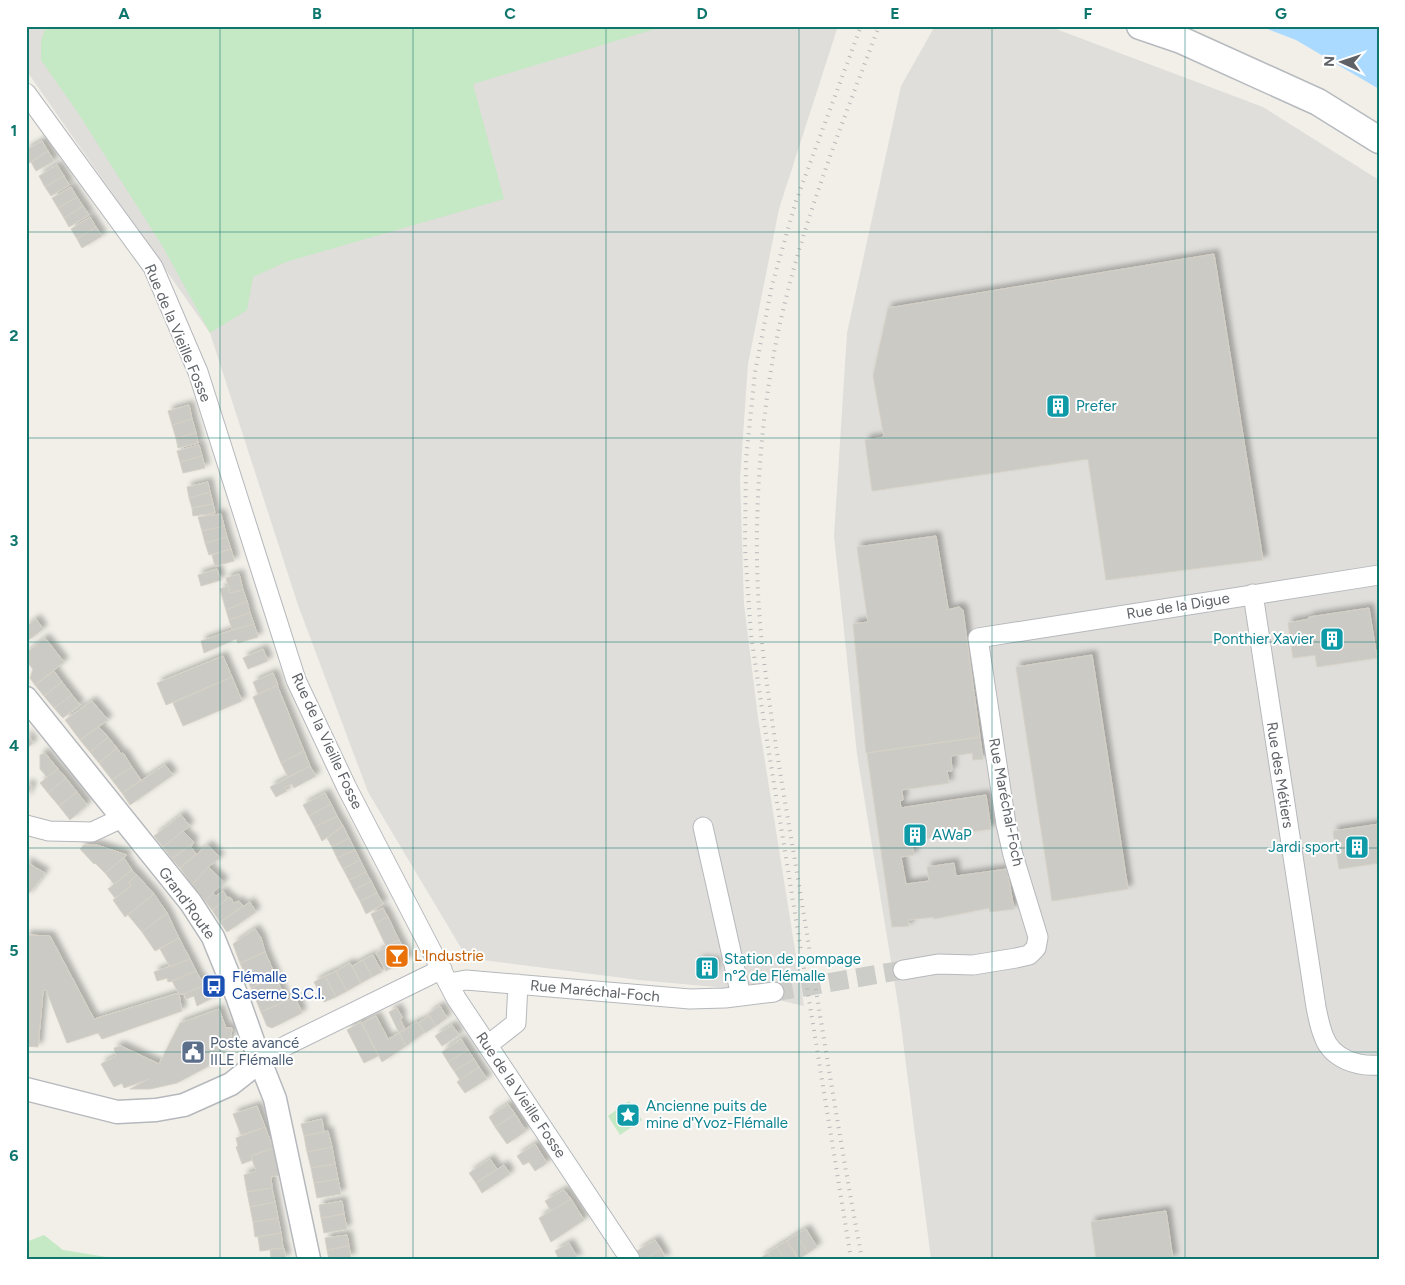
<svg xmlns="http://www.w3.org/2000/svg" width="1405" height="1285" font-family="Figtree,sans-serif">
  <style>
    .industrial { fill: #e0deda }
    .green { fill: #c5e8c5 }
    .water { fill: #aadaff }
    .building { fill: #cccac5; stroke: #d6d1c6; filter: url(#shadow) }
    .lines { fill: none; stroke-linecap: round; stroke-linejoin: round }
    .minor-tunnel { stroke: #ccccc8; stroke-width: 19; stroke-dasharray: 19 9; stroke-linecap: butt }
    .minor-casing { stroke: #b5b8bc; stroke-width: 21 }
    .tertiary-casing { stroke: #b5b8bc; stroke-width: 25 }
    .secondary-casing { stroke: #b6babf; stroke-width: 29 }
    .minor { stroke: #fff; stroke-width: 19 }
    .tertiary { stroke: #fff; stroke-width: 22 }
    .secondary { stroke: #fff; stroke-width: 26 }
    .rail { stroke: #b6b7b8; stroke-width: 4; stroke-dasharray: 1 6; stroke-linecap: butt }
    .grid { fill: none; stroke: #0f766e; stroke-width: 1; stroke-opacity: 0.55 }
    .labels { text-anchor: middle; stroke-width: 4; stroke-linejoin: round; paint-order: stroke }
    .street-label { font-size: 15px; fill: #5f6368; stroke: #fff }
    .culture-label { font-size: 15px; fill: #0d838f; stroke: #fff; text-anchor: start }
    .food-label { font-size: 15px; fill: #c56008; stroke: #fff; text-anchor: start }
    .transit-label { font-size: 15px; fill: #164399; stroke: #fff; text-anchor: start }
    .service-label { font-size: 15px; fill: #4e5e75; stroke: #fff; text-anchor: start }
    .neatline { fill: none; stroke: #0f766e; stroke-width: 2 }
    .grid-label { font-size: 16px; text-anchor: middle; font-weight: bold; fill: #0f766e }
  </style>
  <defs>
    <filter id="shadow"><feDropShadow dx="4.5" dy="-4.5" stdDeviation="2.5" flood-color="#0004"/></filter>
  </defs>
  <rect width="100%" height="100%" fill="#f1efe8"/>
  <path class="industrial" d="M26 26H838L779 209 748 364 740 479 744 604 758 718 804 1006 726 988 639 980 467 958 368 792 298 605 210 333 26 70Z
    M935 26H1048L1263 107 1379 180V1259H931L899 1010 857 754 834 536 847 333 901 86Z"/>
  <path class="green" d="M46 26H665L473 84 504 199 286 262 253 277 247 310 210 333 163 247 78 113 41 60V41Z
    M629 1101 642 1120 620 1135 608 1116Z
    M44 1235 63 1250 119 1259H26V1242Z"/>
  <path class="water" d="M1260 26H1379V89L1296 40Z"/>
  <path class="building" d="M42 141 48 151 29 163 26 158V150Z
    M48 151 54 161 36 171 31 162Z
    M57 165 64 176 45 187 39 176Z
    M64 176 69 185 51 196 45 187Z
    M71 187 77 197 58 208 52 198Z
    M77 197 83 206 64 218 58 208Z
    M83 206 89 215 69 227 64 218Z
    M90 217 96 227 77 239 71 229Z
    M96 227 102 236 82 248 77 239Z
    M1214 254 1263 560 1106 580 1088 459 872 491 865 440 884 437 873 376 888 308Z
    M189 405 192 419 172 425 168 411Z
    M192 419 196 433 176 438 172 425Z
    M196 433 198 443 178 448 176 438Z
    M199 445 202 456 180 462 177 451Z
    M202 456 205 468 183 473 180 462Z
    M208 482 210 492 189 498 187 487Z
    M210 492 213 504 192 508 189 498Z
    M213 504 215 513 193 516 192 508Z
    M221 514 224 526 202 531 198 517Z
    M224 526 227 537 205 543 202 531Z
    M936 536 948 608 947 610 959 607 963 610 980 737 866 753 853 624 868 622 857 547Z
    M227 537 231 549 209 555 205 543Z
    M231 549 234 561 215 566 212 555Z
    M217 569 221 580 201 586 198 575Z
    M239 574 243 590 230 593 226 578Z
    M228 586 230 593 243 590 247 601 226 610 220 589Z
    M247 601 250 613 229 620 226 610Z
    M1369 608 1377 658 1317 667 1315 655 1293 658 1288 623 1309 619V617Z
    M250 613 254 624 232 630 229 620Z
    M36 619 43 629 26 642V627Z
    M254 624 258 637 238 643 236 639 204 653 201 641 232 630Z
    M45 638 64 662 35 685 30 678 33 669 26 661V653Z
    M263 649 268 661 248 669 243 658Z
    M1092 655 1128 889 1052 901 1016 667Z
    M223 656 232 677 166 705 157 683Z
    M54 671 62 682 44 696 35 685Z
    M273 673 278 685 258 694 253 682Z
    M232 677 242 701 183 726 173 703Z
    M62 682 72 695 54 708 44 696Z
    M277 685 304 751 281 763 253 697Z
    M72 695 80 705 63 718 54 708Z
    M92 701 108 720 80 740 65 720Z
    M99 727 108 737 90 752 80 740Z
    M26 734 33 743 26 749Z
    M108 737 117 748 99 763 90 752Z
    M980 737 983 759 973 760 972 753 951 756 952 771H947L949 783 902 790 903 800 900 801 901 808 906 807 986 795 991 829 911 841 914 855 901 857 906 884 929 881 927 867 954 863 956 876 1007 869 1014 909 990 912 989 908 934 919V917L908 920 909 926 892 927 867 753Z
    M117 748 121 754 123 753 132 767 112 780 99 763Z
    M304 751 310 766 288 777 281 763Z
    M45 753 58 769 47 777 40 769V755Z
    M165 765 173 775 130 805 122 793Z
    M310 766 316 776 294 788 292 784 285 787 287 791 276 797 270 787Z
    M132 767 141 780 122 793 112 780Z
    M58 769 66 778 48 793 40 783Z
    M66 778 77 792 59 806 48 793Z
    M26 784 32 786 26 799Z
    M77 792 87 805 70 820 59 806Z
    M325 793 331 804 309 816 303 805Z
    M331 804 337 816 315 827 309 816Z
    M181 815 190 826 163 847 154 836Z
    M337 816 343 826 322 841 315 827Z
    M1379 824V863L1339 869 1333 831Z
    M343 826 349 838 332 847 327 838Z
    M183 831 194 842 172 859 163 847Z
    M349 838 355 850 337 858 332 847Z
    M194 842 191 847 196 854 180 868 172 859Z
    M84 845H97L127 855 105 873 95 863 94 864 80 849Z
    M208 845 220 858 208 867 192 885 180 868Z
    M355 850 360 860 343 869 337 858Z
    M124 858 132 870 114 884 105 873Z
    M360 860 366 872 349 880 343 869Z
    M26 862 45 873 26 897Z
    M208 867 224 882 205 901 192 885Z
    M132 870 137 875 129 882 131 886 115 898 108 889Z
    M366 872 371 881 354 890 349 880Z
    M137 875 154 894 125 917 113 900 131 886 129 882Z
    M371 881 377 893 360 901 354 890Z
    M223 891 228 898 212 910 205 901 213 893 216 896Z
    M377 893 383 904 366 914 360 901Z
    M154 894 167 913 142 932 128 915Z
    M230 897 234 903 239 901 243 906 220 922 212 910Z
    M250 902 256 912 227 932 220 922Z
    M383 908 388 917 375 923 371 914Z
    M167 913 179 938 155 951 142 932Z
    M388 917 399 940 386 946 375 923Z
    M255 929 261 938 265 952 240 963 233 944Z
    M26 935 50 936 94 1019 175 994H179L182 1011 102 1039 98 1033 67 1043 46 990 43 991 38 1047 26 1046Z
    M179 938 190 959 170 967 160 949Z
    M399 940 409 959 396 965 386 946Z
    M385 948 395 966 386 971 376 953Z
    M265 952 276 977 251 988 240 963Z
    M373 955 382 972 372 977 363 960Z
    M190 959 196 971 172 981 168 982 167 978 157 981 154 972Z
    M363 960 372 977 361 983 352 966Z
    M699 960 716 962 714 975 697 973Z
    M350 963 361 983 347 991 336 971Z
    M196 971 204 985 184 994H179L172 981Z
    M336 971 347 991 336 997 325 976Z
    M325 976 336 997 324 1002 314 982Z
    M276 977 286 1001 261 1012 251 988Z
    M204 985 212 998 197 1006 194 996 186 999 184 994Z
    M295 997 302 1013 272 1028 267 1026 261 1012Z
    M440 1006 447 1018 436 1026 428 1014Z
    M397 1008 402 1017 400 1020 405 1029 399 1033 406 1046 382 1062 362 1023 376 1016 388 1039 399 1033 389 1012Z
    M219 1009 226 1028H232L231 1036 227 1046 207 1067 177 1083 150 1089H130L149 1079 124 1088 122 1083 114 1087 101 1064 116 1056 114 1048 121 1046 159 1064 180 1023Z
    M429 1016 436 1026 425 1033 418 1023Z
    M361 1022 378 1056 364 1063 347 1030Z
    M417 1022 425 1032 406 1046 399 1033Z
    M452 1025 459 1035 442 1046 435 1036Z
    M461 1039 468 1050 448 1062 442 1052Z
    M468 1050 474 1059 454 1071 448 1062Z
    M474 1059 479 1067 460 1080 454 1071Z
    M479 1067 487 1079 465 1093 457 1082Z
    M508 1104 515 1114 495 1127 489 1117Z
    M257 1106 265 1127 241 1135 233 1114Z
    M515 1114 526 1131 507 1144 495 1127Z
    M322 1119 324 1132 304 1136 301 1124Z
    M265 1127 273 1148 251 1156 252 1160 242 1164 236 1147 238 1146 236 1138Z
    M328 1131 332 1147 307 1152 304 1136Z
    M535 1144 547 1163 535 1171 529 1162 523 1165 517 1156Z
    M332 1147 335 1164 311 1168 307 1152Z
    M273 1148 281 1172 280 1175 271 1177 272 1188 247 1192 244 1175 256 1171 251 1156Z
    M490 1159 497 1169 476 1183 469 1173Z
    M335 1164 338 1179 314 1183 311 1168Z
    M504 1165 510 1174 482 1193 476 1183Z
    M338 1179 341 1194 317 1198 314 1183Z
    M272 1188 275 1202 250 1207 247 1192Z
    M564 1190 571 1199 551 1211 545 1201Z
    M571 1199 584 1220 551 1242 539 1218Z
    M342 1201 344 1214 321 1218 319 1205Z
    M275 1202 278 1218 253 1222 250 1207Z
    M1166 1211 1173 1259H1096L1091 1222Z
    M344 1214 347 1229 324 1233 321 1218Z
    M278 1218 281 1233 255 1237 253 1222Z
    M806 1229 817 1247 808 1253 796 1235Z
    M281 1233 283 1248 260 1251 258 1237Z
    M347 1235 349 1246 327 1250 325 1238Z
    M796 1235 808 1253 799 1259 787 1241Z
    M655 1240 661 1249 646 1259H641L637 1251Z
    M787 1241 798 1259H785L777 1247Z
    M569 1243 578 1259H559L555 1251Z
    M349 1246 351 1258 329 1259 327 1250Z
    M777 1247 785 1259H772L768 1253Z
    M284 1248 286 1259H271L270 1249Z
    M661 1249 666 1259H646Z
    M768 1253 772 1259H759Z"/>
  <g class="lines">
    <path class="minor-tunnel" d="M774 992 903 970"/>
    <g class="minor-casing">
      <path id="minor" d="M26 93 153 267 198 372 296 680 347 788 456 998 630 1259
        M1253 594 1316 1007C1318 1017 1320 1028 1324 1037 1332 1059 1358 1067 1379 1065
        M26 825 49 831 92 832 122 818
        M703 827 741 996
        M903 970 938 964 973 965 1016 958 1029 955 1036 948 1038 937 1013 855 1006 824 978 638 1379 575
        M449 983 466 980 690 999 725 998 774 992
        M488 1045 516 1023 518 984
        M260 1061 287 1045 442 969"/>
    </g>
    <g class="tertiary-casing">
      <path id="tertiary" d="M26 698 191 903 213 937 237 996 260 1061 275 1099 309 1259
        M26 1089 117 1112 156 1110 184 1105 231 1084 260 1061"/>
    </g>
    <g class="secondary-casing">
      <path id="secondary" d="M1140 26 1181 40 1318 102 1379 140"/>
    </g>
    <use href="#minor" class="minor"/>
    <use href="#tertiary" class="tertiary"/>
    <use href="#secondary" class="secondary"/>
    <path class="rail" d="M851 1259 764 722 751 635 745 548 746 460 755 372 772 285 796 201 861 26
      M862 1259C839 1137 820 1014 800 891 786 806 770 720 761 634 753 549 757 461 770 376 789 255 836 140 879 26"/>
  </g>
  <path class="grid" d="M220 26V1259M413 26V1259M606 26V1259M799 26V1259M992 26V1259M1185 26V1259M26 232H1379M26 438H1379M26 642H1379M26 848H1379M26 1052H1379"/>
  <defs>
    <g id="building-square" transform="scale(1.25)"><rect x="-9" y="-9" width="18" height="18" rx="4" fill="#0f9aa8" stroke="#fff"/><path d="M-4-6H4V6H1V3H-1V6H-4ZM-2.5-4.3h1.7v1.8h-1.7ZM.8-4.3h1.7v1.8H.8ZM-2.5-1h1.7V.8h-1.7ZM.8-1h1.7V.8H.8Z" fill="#fff"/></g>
    <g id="bar-square" transform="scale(1.25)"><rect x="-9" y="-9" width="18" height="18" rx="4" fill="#e8710a" stroke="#fff"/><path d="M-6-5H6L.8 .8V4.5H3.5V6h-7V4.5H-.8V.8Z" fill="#fff"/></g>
    <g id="bus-square" transform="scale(1.25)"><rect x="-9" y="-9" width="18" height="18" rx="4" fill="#1a4fb4" stroke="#fff"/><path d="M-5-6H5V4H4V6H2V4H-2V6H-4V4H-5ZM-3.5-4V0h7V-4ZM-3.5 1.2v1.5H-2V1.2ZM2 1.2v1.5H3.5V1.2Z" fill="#fff"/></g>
    <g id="civic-square" transform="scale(1.25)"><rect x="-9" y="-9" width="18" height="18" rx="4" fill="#5c6f8a" stroke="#fff"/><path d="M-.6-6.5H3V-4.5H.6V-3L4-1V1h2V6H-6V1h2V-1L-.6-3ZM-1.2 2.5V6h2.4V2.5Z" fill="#fff"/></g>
    <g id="sight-square" transform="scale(1.25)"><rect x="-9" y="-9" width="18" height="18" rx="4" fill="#0f9aa8" stroke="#fff"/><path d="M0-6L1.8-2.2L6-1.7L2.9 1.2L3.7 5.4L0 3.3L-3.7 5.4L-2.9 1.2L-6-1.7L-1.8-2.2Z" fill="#fff"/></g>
  </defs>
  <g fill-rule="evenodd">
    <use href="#building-square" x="1058" y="406"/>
    <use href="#building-square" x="1332" y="639"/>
    <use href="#building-square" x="915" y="835"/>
    <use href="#building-square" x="1357" y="847"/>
    <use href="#bar-square" x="397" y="956"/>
    <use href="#building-square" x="707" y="968"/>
    <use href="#bus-square" x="214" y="986"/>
    <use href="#civic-square" x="193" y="1052"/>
    <use href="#sight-square" x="628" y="1115"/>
  </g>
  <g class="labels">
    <g class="street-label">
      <text transform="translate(178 333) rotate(67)" y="5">Rue de la Vieille Fosse</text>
      <text transform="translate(1178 606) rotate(-9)" y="5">Rue de la Digue</text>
      <text transform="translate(327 741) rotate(65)" y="5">Rue de la Vieille Fosse</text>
      <text transform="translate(1280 775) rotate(81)" y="5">Rue des Métiers</text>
      <text transform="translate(1006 802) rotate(79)" y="5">Rue Maréchal-Foch</text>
      <text transform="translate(187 903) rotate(54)" y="5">Grand'Route</text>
      <text transform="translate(595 991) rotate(5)" y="5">Rue Maréchal-Foch</text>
      <text transform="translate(521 1095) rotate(56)" y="5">Rue de la Vieille Fosse</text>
    </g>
    <g class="culture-label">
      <text x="1076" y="411">Prefer</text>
      <text x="1314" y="644" text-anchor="end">Ponthier Xavier</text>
      <text x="932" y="840">AWaP</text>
      <text x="1340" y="852" text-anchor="end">Jardi sport</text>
      <text x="724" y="964">Station de pompage<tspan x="724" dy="17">n°2 de Flémalle</tspan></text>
      <text x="646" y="1111">Ancienne puits de<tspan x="646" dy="17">mine d'Yvoz-Flémalle</tspan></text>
    </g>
    <g class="food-label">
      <text x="414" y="961">L'Industrie</text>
    </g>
    <g class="transit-label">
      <text x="232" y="982">Flémalle<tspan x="232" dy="17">Caserne S.C.I.</tspan></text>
    </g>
    <g class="service-label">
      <text x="210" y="1048">Poste avancé<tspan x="210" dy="17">IILE Flémalle</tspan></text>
    </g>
  </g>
  <rect width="1405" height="1285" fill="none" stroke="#ffffff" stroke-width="55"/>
  <g transform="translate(1342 62) rotate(273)" stroke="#ffffff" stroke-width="4" paint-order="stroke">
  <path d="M0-4L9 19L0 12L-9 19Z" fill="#5f6368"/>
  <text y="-8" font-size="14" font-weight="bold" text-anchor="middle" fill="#5f6368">N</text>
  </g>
  <rect x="28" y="28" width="1350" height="1230" class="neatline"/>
  <g class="grid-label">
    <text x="124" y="19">A</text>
    <text x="317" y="19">B</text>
    <text x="510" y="19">C</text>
    <text x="702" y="19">D</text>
    <text x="895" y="19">E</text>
    <text x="1088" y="19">F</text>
    <text x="1281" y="19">G</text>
    <text x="14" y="136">1</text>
    <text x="14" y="341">2</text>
    <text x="14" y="546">3</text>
    <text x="14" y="751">4</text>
    <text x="14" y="956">5</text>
    <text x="14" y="1161">6</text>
  </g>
</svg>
